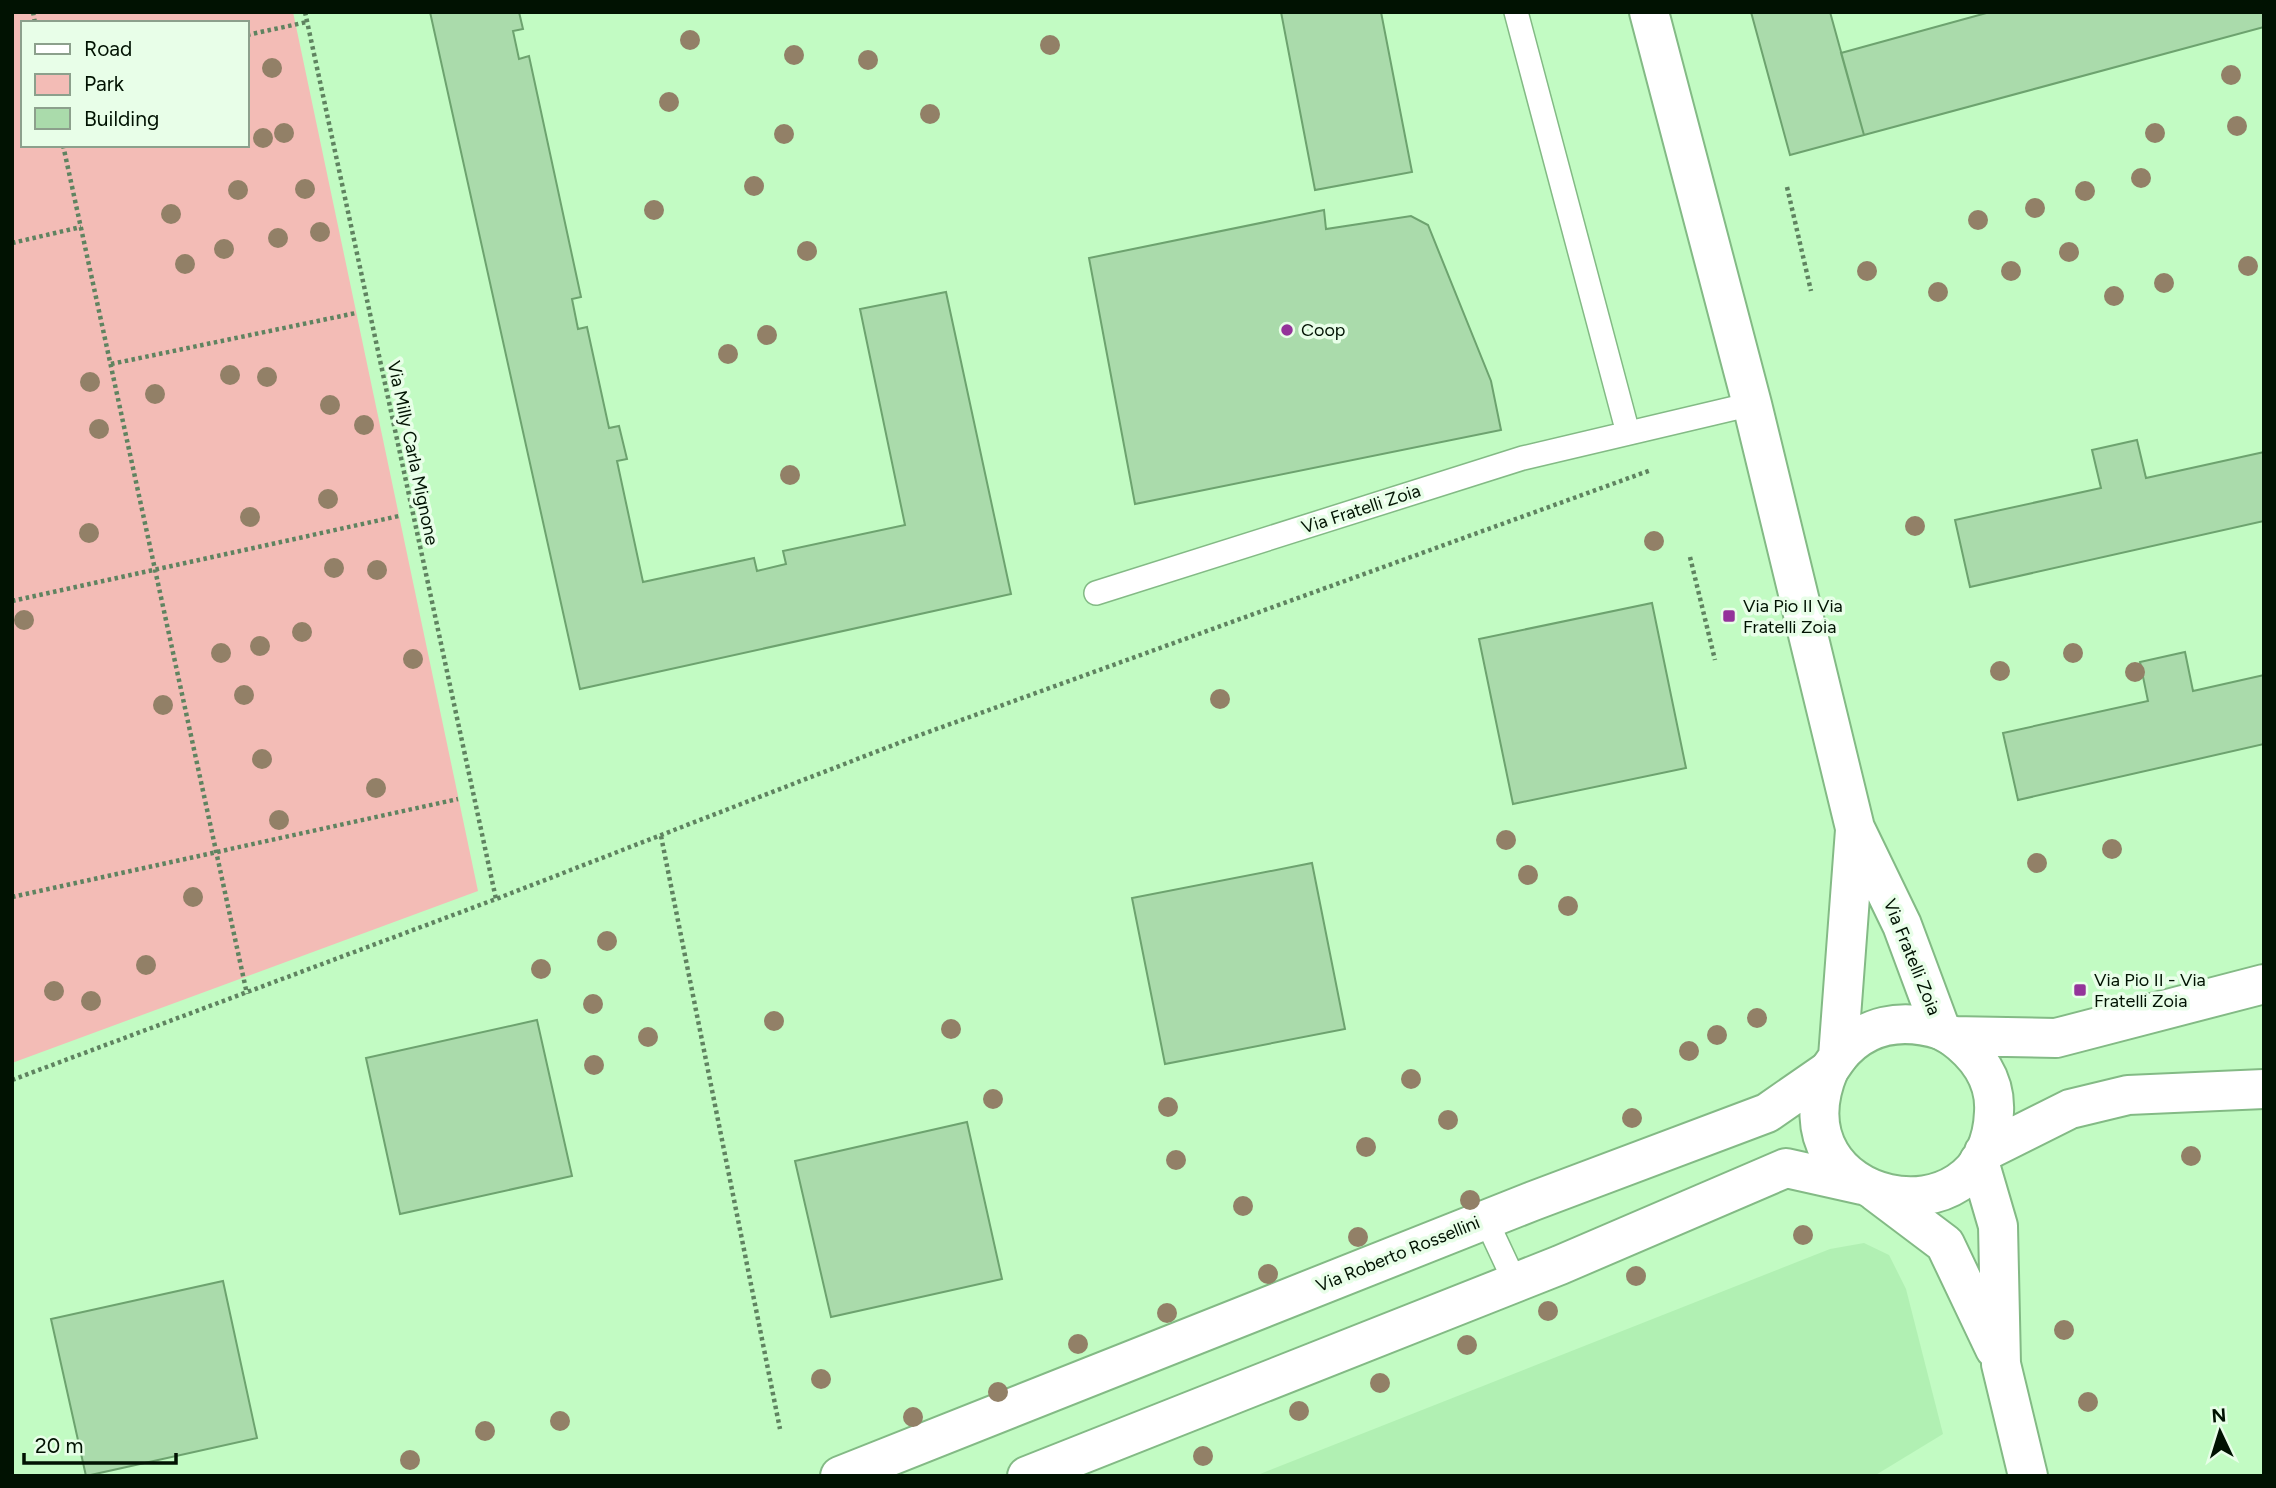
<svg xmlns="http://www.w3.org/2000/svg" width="2276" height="1488" font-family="Figtree,sans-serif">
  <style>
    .built { fill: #b1f0b3 }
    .green { fill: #f3bcb6; fill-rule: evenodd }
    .building { fill: #aadbab; stroke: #6da36f; stroke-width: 2 }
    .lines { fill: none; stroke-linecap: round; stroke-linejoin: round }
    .lane-casing { stroke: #83ba85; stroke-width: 26 }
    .street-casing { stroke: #83ba85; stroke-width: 42 }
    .secondary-casing { stroke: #83ba85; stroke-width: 42 }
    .path { stroke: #5f8360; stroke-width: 4.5; stroke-dasharray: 3.5 3.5; stroke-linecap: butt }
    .lane { stroke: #fff; stroke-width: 23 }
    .street { stroke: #fff; stroke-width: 38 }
    .secondary { stroke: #fff; stroke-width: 38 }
    .tree { fill: #928067 }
    .poi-dot { fill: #94339a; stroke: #e8fee8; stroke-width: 2.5 }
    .labels { text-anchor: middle; stroke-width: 7; stroke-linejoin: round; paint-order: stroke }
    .poi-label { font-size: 18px; fill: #011202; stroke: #e8fee8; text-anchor: start }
    .street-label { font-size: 18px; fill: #011202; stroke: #e8fee8 }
  </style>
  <rect width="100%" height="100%" fill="#c2fbc3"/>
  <path class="built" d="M1864 1243 1889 1255 1906 1289 1943 1434 1874 1476H1255L1830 1249Z"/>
  <path class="green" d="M12 12H293L478 891 12 1063ZM23 23H247V145H23Z"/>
  <path class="building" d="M430 12H519L523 29 513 31 519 59 529 56 581 297 572 299 578 329 587 327 609 428 619 426 627 459 617 461 643 582 754 558 757 571 786 564 783 551 905 525 860 309 946 292 1011 594 580 689Z
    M1281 12H1381L1412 172 1315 190Z
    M1751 12H1830L1864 135 1790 155Z
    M1990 12H2264V27L1864 135 1841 53Z
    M1324 210 1326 229 1411 216 1428 225 1491 381 1501 430 1135 504 1089 258Z
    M2137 440 2146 478 2264 452V521L1970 587 1955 520 2101 488 2092 450Z
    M1652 603 1686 768 1513 804 1479 639Z
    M2185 652 2193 691 2264 675V744L2018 800 2003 733 2148 701 2140 662Z
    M1312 863 1345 1029 1165 1064 1132 898Z
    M537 1020 572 1176 400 1214 366 1058Z
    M967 1122 1002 1279 831 1317 795 1161Z
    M223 1281 257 1438 86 1476 51 1319Z"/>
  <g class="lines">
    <g class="lane-casing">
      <path id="lane" d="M1516 12 1628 433
        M1096 593 1523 458 1752 404
        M1486 1220 1515 1282"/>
    </g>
    <g class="street-casing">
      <path id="street" d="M1649 12 1752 404 1855 828 1902 925 1941 1030 1952 1036
        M1829 1070 1838 1057 1855 830
        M1979 1161 1998 1226 2001 1364 2028 1476
        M1876 1192 1945 1244 1995 1349"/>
    </g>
    <g class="secondary-casing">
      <path id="secondary" d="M1952 1036 2056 1038 2264 984
        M1838 1057C1864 1024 1902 1018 1941 1030
        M1829 1070C1772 1206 1989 1250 1994 1112 1996 1079 1977 1054 1952 1036
        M1984 1152 2070 1109 2128 1095 2264 1089
        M840 1476 1533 1201 1767 1113 1829 1070
        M1027 1476 1560 1265 1786 1168 1862 1185"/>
    </g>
    <path class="path" d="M33 12 35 23
      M305 12 496 899
      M247 35 307 22
      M63 145 247 994
      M1787 187 1811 291
      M12 243 81 227
      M111 364 356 313
      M1690 557 1715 660
      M12 601 399 516
      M661 836 780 1429
      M12 897 458 799
      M12 1080 496 899 909 739 1651 470"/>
    <use href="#lane" class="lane"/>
    <use href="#street" class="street"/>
    <use href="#secondary" class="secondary"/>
  </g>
  <g class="tree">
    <circle cx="690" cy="40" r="10"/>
    <circle cx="1050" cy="45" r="10"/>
    <circle cx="794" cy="55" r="10"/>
    <circle cx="868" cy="60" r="10"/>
    <circle cx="272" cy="68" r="10"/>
    <circle cx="2231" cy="75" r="10"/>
    <circle cx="669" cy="102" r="10"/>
    <circle cx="930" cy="114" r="10"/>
    <circle cx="2237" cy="126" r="10"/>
    <circle cx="284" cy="133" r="10"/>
    <circle cx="2155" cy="133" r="10"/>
    <circle cx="784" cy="134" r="10"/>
    <circle cx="263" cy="138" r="10"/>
    <circle cx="2141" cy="178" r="10"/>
    <circle cx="754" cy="186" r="10"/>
    <circle cx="305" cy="189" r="10"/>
    <circle cx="238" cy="190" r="10"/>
    <circle cx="2085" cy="191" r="10"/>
    <circle cx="2035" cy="208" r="10"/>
    <circle cx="654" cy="210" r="10"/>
    <circle cx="171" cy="214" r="10"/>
    <circle cx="1978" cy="220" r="10"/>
    <circle cx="320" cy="232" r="10"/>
    <circle cx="278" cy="238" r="10"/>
    <circle cx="224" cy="249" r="10"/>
    <circle cx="807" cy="251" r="10"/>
    <circle cx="2069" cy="252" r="10"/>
    <circle cx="185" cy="264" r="10"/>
    <circle cx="2248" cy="266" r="10"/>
    <circle cx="1867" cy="271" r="10"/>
    <circle cx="2011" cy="271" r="10"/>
    <circle cx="2164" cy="283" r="10"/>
    <circle cx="1938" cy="292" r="10"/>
    <circle cx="2114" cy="296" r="10"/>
    <circle cx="767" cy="335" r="10"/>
    <circle cx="728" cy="354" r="10"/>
    <circle cx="230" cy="375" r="10"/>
    <circle cx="267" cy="377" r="10"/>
    <circle cx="90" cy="382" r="10"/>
    <circle cx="155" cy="394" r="10"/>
    <circle cx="330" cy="405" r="10"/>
    <circle cx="364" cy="425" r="10"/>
    <circle cx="99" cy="429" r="10"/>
    <circle cx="790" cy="475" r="10"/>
    <circle cx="328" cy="499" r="10"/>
    <circle cx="250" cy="517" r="10"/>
    <circle cx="1915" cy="526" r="10"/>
    <circle cx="89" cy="533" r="10"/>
    <circle cx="1654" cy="541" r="10"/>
    <circle cx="334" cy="568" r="10"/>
    <circle cx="377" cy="570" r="10"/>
    <circle cx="24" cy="620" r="10"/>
    <circle cx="302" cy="632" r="10"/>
    <circle cx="260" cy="646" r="10"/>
    <circle cx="221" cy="653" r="10"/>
    <circle cx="2073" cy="653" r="10"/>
    <circle cx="413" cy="659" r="10"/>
    <circle cx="2000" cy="671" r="10"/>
    <circle cx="2135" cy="672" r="10"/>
    <circle cx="244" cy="695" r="10"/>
    <circle cx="1220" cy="699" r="10"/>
    <circle cx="163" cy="705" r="10"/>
    <circle cx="262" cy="759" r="10"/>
    <circle cx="376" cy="788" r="10"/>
    <circle cx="279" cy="820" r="10"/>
    <circle cx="1506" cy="840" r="10"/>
    <circle cx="2112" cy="849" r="10"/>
    <circle cx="2037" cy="863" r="10"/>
    <circle cx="1528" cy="875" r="10"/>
    <circle cx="193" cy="897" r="10"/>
    <circle cx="1568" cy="906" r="10"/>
    <circle cx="607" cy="941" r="10"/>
    <circle cx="146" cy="965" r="10"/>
    <circle cx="541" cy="969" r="10"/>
    <circle cx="54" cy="991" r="10"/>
    <circle cx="91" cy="1001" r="10"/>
    <circle cx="593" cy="1004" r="10"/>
    <circle cx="1757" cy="1018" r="10"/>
    <circle cx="774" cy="1021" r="10"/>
    <circle cx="951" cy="1029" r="10"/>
    <circle cx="1717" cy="1035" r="10"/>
    <circle cx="648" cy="1037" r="10"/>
    <circle cx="1689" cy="1051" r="10"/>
    <circle cx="594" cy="1065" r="10"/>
    <circle cx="1411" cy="1079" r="10"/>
    <circle cx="993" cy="1099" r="10"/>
    <circle cx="1168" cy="1107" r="10"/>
    <circle cx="1632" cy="1118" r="10"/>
    <circle cx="1448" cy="1120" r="10"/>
    <circle cx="1366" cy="1147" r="10"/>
    <circle cx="2191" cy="1156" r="10"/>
    <circle cx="1176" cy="1160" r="10"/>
    <circle cx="1470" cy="1200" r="10"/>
    <circle cx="1243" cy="1206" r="10"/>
    <circle cx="1803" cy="1235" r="10"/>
    <circle cx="1358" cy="1237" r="10"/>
    <circle cx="1268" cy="1274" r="10"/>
    <circle cx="1636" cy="1276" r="10"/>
    <circle cx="1548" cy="1311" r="10"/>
    <circle cx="1167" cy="1313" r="10"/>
    <circle cx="2064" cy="1330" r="10"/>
    <circle cx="1078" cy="1344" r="10"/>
    <circle cx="1467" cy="1345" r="10"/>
    <circle cx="821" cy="1379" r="10"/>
    <circle cx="1380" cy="1383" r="10"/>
    <circle cx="998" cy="1392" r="10"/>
    <circle cx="2088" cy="1402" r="10"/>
    <circle cx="1299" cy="1411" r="10"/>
    <circle cx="913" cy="1417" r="10"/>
    <circle cx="560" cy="1421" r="10"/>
    <circle cx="485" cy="1431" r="10"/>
    <circle cx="1203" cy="1456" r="10"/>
    <circle cx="410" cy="1460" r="10"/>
  </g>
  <g class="poi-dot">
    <circle cx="1287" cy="330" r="7"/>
    <rect x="1722" y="609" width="14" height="14" rx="3.5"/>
    <rect x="2073" y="983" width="14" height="14" rx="3.5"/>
  </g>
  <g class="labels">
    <g class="poi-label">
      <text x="1301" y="336">Coop</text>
      <text x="1743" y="612">Via Pio II Via<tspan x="1743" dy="21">Fratelli Zoia</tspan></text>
      <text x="2094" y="986">Via Pio II - Via<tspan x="2094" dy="21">Fratelli Zoia</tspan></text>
    </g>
    <g class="street-label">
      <text transform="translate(413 453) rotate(78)" y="6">Via Milly Carla Mignone</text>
      <text transform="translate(1361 509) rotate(-18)" y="6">Via Fratelli Zoia</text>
      <text transform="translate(1912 957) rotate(68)" y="6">Via Fratelli Zoia</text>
      <text transform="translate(1398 1254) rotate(-22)" y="6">Via Roberto Rossellini</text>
    </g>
  </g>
  <rect width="2276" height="1488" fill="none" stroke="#011202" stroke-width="28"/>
  <rect x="21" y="21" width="228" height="126" fill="#e8fee8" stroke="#8ca08c" stroke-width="2"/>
  <rect x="35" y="44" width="35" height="10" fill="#ffffff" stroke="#8ca08c" stroke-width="2"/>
  <text x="84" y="56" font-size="21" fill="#011202">Road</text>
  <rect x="35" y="74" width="35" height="21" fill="#f3bcb6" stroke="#8ca08c" stroke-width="2"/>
  <text x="84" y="91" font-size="21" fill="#011202">Park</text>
  <rect x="35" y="108" width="35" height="21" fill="#aadbab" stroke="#8ca08c" stroke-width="2"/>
  <text x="84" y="126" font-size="21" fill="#011202">Building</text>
  <g transform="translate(2220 1432) rotate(356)" stroke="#e8fee8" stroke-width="5" paint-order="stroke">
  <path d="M0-5L12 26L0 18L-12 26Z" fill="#011202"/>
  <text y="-10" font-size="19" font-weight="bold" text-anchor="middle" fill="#011202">N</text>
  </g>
  <path d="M24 1453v10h152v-10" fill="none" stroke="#011202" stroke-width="3.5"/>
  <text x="35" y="1453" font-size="21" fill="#011202" stroke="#e8fee8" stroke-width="5" paint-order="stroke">20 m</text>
</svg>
